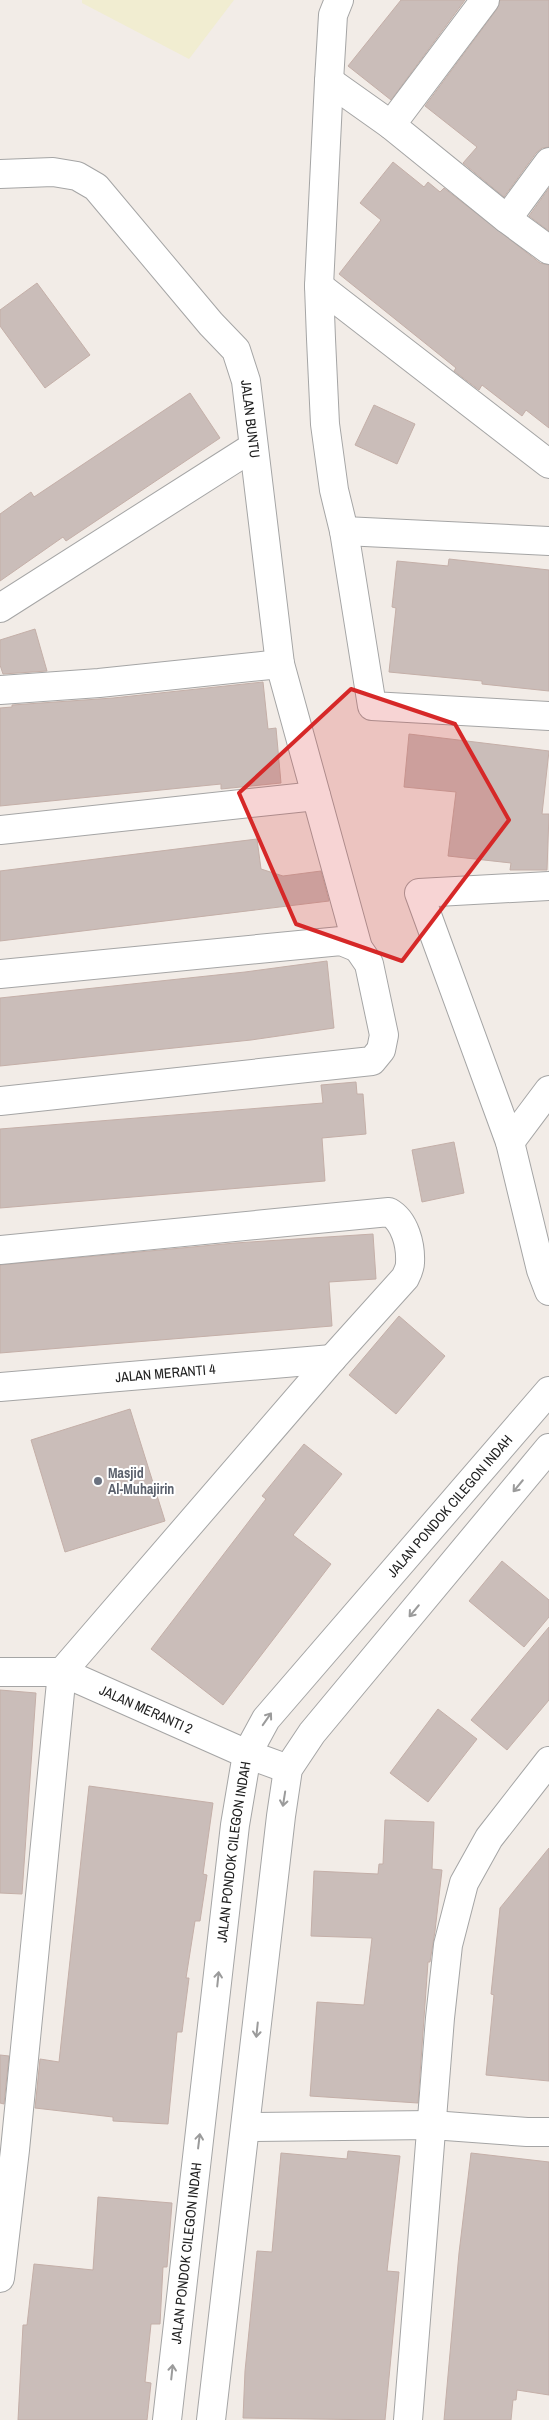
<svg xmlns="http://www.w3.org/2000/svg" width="549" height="2420" font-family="'Archivo Narrow',sans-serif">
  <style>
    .farmland { fill: #f1edd1 }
    .building { fill: #cabdb9; stroke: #c4afa8 }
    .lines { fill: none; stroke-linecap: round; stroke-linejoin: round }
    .minor-casing { stroke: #a5a5a5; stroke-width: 30 }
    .tertiary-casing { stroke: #a5a5a5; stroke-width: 30 }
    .minor { stroke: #fff; stroke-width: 28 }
    .tertiary { stroke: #fff; stroke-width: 28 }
    .oneway { stroke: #9b9b9b }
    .marked { fill: #d62828; fill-opacity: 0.2; stroke: #d62828; stroke-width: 4; stroke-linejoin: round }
    .worship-dot { fill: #6b7280; stroke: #fff; stroke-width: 2 }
    .labels { text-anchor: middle; stroke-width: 4; stroke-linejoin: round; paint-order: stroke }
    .street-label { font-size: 14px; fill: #212121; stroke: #fff }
    .worship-label { font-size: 14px; font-weight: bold; fill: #5b616d; stroke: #fff; text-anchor: start }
  </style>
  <rect width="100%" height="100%" fill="#f2ece7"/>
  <path class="farmland" d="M82 0H234L189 59 82 3Z"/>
  <path class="building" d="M401 0H465L391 100 348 66Z
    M500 0H549V147L542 148 536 153 504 197 463 163 477 147 425 106 497 9Z
    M393 162 424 187 428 182 440 192 444 188 540 263 549 265V428L526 410 522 416 482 385 479 390 454 371 456 368 339 274 381 220 360 203Z
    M549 188V231L529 216Z
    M37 283 90 355 45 388 0 326V310Z
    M190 393 220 438 66 541 63 537 0 581V514L31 492 34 497Z
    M374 405 415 424 397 464 355 445Z
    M449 559 549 570V691L482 684V681L389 672 396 608 392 607 397 561 448 566Z
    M35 629 47 671 3 674 0 665V640Z
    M263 682 268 729 276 728 281 783 221 789V784L0 806V708L12 707V705L113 698Z
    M409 734 549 751 542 814H549L547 870H510L511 863 448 856 456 792 404 787Z
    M257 839 261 869 283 876 321 871 329 901 0 941V871Z
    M327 961 334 1028 251 1040 0 1066V998L245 972Z
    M356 1082 357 1094H363L366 1134 322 1138 325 1181 0 1208V1129L323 1103 321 1085Z
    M454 1142 464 1193 422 1202 412 1150Z
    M373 1234 376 1279 329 1282 332 1326 0 1353V1265L235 1243Z
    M399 1316 445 1356 396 1414 349 1375Z
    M130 1409 165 1521 65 1552 31 1440Z
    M304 1444 342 1474 293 1535 331 1564 223 1705 151 1649 266 1499 262 1496Z
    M502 1561 549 1600V1617L524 1647 469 1601Z
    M549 1627V1700L507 1750 471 1720Z
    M0 1690 36 1693 22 1894 0 1893Z
    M438 1709 477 1739 428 1802 390 1773Z
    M89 1786 213 1803 203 1874 207 1875 200 1921H195L186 1978H189L182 2032H177L168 2124 113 2121V2117L35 2108 40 2059 59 2062Z
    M385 1820 434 1822 432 1869 442 1870 435 1931 430 1962H428L418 2103 310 2096 317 2002 364 2005 372 1938 311 1936 314 1871 378 1874 379 1864H383Z
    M549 1848V2081L486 2075 494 1995 491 1994 500 1908Z
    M0 2055 9 2056 4 2104 0 2103Z
    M348 2151 400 2156 387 2271 399 2272 385 2420 243 2418 245 2371 257 2251 272 2252 281 2153 347 2159Z
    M471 2153 549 2162V2395L517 2390 516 2400H513L511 2420H444L459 2253Z
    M98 2197 172 2203 167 2267H163L160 2324H151L145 2382 151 2383 147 2420H18L23 2325H27L34 2264 93 2270Z"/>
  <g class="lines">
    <g class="minor-casing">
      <g id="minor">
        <path d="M339 0 333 15 329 81 319 286 321 339 325 424 334 490 344 531 372 706 549 716"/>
        <path d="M485 0 391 125 507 219 549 250"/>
        <path d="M329 81 391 125"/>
        <path id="s1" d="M0 174 53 172 77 176 96 187 211 324 236 350 246 381 280 664 358 948 369 964 384 1035 381 1050 372 1061 0 1101"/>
        <path d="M507 219 549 162"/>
        <path d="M319 286 549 464"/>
        <path d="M344 531 549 541"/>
        <path d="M0 608 253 447"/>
        <path d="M0 690 99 683 280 664"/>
        <path d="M0 830 316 796"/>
        <path d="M549 886 419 893 510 1142 541 1270 549 1291"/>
        <path d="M0 974 341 941 358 948"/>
        <path d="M510 1142 549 1090"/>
        <path d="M0 1250 389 1212C405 1221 411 1245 410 1263 410 1268 407 1274 405 1278L332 1359 62 1672 15 2150 0 2278"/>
        <path id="s2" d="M0 1387 332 1359"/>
        <path id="s3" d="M0 1672H62L247 1754 288 1769"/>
        <path d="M246 2127 432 2125 527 2132H549"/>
        <path d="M408 2420 440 2018 448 1945 464 1883 489 1838 549 1761"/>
      </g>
    </g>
    <g class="tertiary-casing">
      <g id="tertiary">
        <path id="s4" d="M167 2420 235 1825 247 1754 266 1719 549 1391"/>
        <path d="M211 2420 281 1816 288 1769 312 1733 549 1448"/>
      </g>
    </g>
    <use href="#minor" class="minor"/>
    <use href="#tertiary" class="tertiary"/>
  </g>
  <defs><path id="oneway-shaft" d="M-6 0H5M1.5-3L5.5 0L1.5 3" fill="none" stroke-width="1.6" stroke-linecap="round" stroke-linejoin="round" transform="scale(1.25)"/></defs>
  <g class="oneway">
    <use href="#oneway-shaft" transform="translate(518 1486) rotate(130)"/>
    <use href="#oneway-shaft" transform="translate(414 1611) rotate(130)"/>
    <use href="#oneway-shaft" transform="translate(267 1719) rotate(-55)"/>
    <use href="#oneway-shaft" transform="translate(284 1799) rotate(99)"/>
    <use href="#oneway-shaft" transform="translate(218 1979) rotate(-84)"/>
    <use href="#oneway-shaft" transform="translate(257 2030) rotate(96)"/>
    <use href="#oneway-shaft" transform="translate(199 2141) rotate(-83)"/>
    <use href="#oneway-shaft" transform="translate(172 2372) rotate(-84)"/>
  </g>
  <path class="marked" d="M351 689 455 724 509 820 402 961 296 924 239 793Z"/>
  <circle class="worship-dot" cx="98" cy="1481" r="5"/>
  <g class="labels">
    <g class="street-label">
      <text dy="5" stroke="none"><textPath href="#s1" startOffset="385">JALAN BUNTU</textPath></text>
      <text dy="5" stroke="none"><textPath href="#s2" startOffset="166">JALAN MERANTI 4</textPath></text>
      <text dy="5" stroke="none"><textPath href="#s4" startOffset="992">JALAN PONDOK CILEGON INDAH</textPath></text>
      <text dy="5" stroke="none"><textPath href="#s3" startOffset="154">JALAN MERANTI 2</textPath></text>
      <text dy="5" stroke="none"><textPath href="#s4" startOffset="572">JALAN PONDOK CILEGON INDAH</textPath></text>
      <text dy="5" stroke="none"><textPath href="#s4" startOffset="168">JALAN PONDOK CILEGON INDAH</textPath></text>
    </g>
    <g class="worship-label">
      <text x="108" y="1478">Masjid<tspan x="108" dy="16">Al-Muhajirin</tspan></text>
    </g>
  </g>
</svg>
